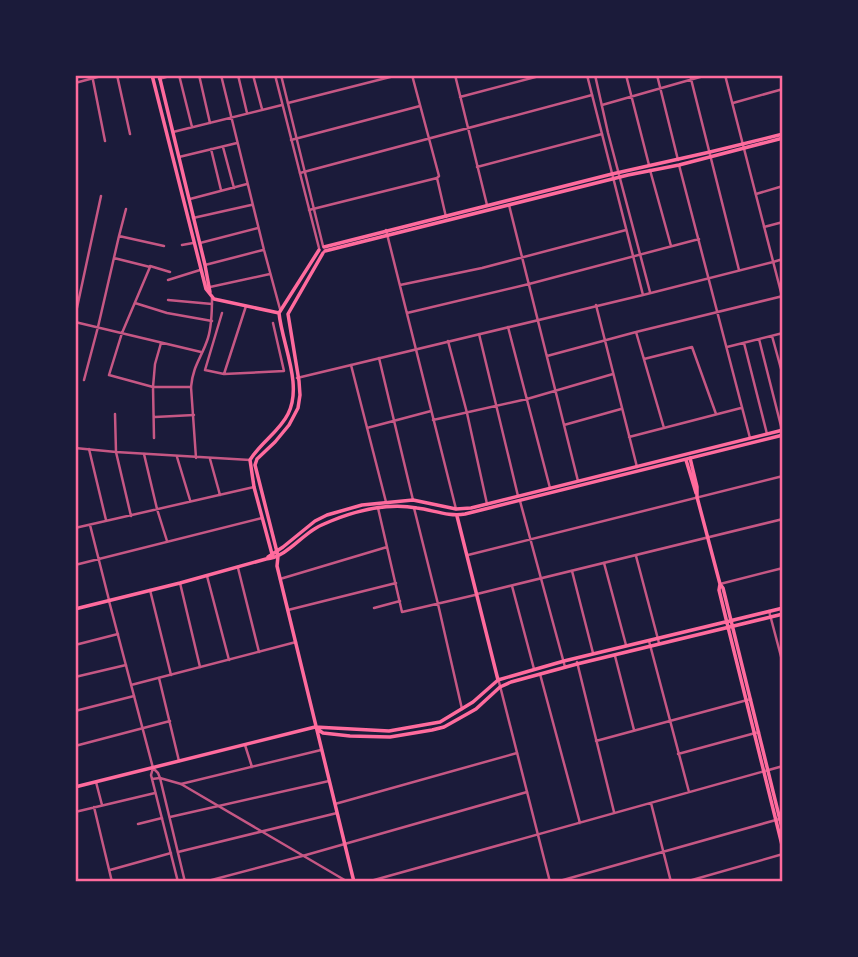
<svg xmlns="http://www.w3.org/2000/svg" width="858" height="957" font-family="Inter,sans-serif">
  <style>
    .lines { fill: none; stroke-linecap: round; stroke-linejoin: round }
    .minor { stroke: #c65784; stroke-width: 2.5 }
    .tertiary { stroke: #c65784; stroke-width: 2.5 }
    .secondary { stroke: #ff6b9d; stroke-width: 3.5 }
    .neatline { fill: none; stroke: #ff6b9d; stroke-width: 2.5 }
  </style>
  <rect width="100%" height="100%" fill="#1b1b3a"/>
  <g class="lines">
    <path class="minor" d="M92 75 105 141
      M117 75 130 134
      M179 75 192 127
      M199 75 210 123
      M221 75 264 250 280 309
      M238 75 247 113
      M253 75 262 109
      M412 75 439 176 437 178 446 217
      M455 75 487 205
      M626 75 649 165
      M657 75 678 160
      M690 75 739 270
      M159 79 173 75
      M460 97 543 75
      M288 103 398 75
      M733 103 783 89
      M602 105 707 75
      M173 132 282 105
      M291 140 420 106
      M223 147 234 188
      M211 149 221 190
      M75 154V156
      M179 157 237 143
      M679 165 750 438
      M477 167 602 134
      M650 170 671 246
      M300 173 592 95
      M756 194 783 186
      M190 199 247 184
      M509 205 578 481
      M309 210 437 178
      M193 218 251 205
      M764 227 783 222
      M386 230 456 509
      M119 236 126 209
      M200 243 258 228
      M182 245 193 243
      M114 258 150 267 122 333 109 375 153 387H191
      M773 262 783 259
      M205 265 263 250
      M150 266 170 272
      M168 280 200 270
      M400 285 482 268 626 230
      M210 287 270 274
      M168 300 212 304
      M135 303 167 313 212 321
      M596 305 637 467
      M222 313 205 370 224 374 284 371 273 323
      M407 313 529 284 699 239
      M75 317 101 196
      M75 322 201 352
      M508 327 550 488
      M636 332 664 428
      M479 334 518 496
      M772 336 783 376
      M759 339 782 430
      M448 341 467 413 487 504
      M744 343 767 434
      M727 347 783 333
      M547 356 636 332 783 296
      M379 358 413 500
      M644 359 692 347 716 414
      M351 365 386 502
      M224 374 246 306
      M84 380 98 327 119 236 164 246
      M115 414 116 452 131 516
      M155 417 194 415
      M433 420 527 399 613 374
      M564 425 621 409
      M367 428 431 411
      M629 437 741 408
      M154 438 153 387 155 364 161 343
      M89 449 106 520
      M144 454 157 509 167 541
      M177 457 190 500
      M210 459 220 495
      M520 501 565 667
      M378 508 402 612 475 595
      M414 508 438 604 462 709
      M90 525 109 600
      M75 528 254 487
      M468 555 783 476
      M636 556 659 643
      M604 563 626 645
      M75 565 262 518
      M238 568 259 652
      M572 571 593 653
      M207 576 229 660
      M280 579 387 547
      M180 583 200 667
      M720 584 783 568
      M512 586 534 669
      M150 590 171 675
      M374 608 400 601
      M288 610 396 583
      M769 611 783 664
      M649 641 689 792
      M75 645 118 634
      M615 656 634 730
      M577 662 614 812
      M540 674 580 823
      M75 677 126 665
      M159 678 179 761
      M75 711 134 696
      M596 741 751 699
      M245 745 252 767
      M75 746 170 721
      M678 754 759 732
      M96 782 102 805
      M181 784 321 750
      M651 803 671 882
      M335 804 517 753
      M94 807 112 882
      M75 812 155 793
      M170 817 329 781
      M138 824 162 818
      M178 852 337 813
      M110 870 171 853
      M204 882 306 855 527 792
      M367 882 783 766
      M556 882 783 818"/>
    <path class="tertiary" d="M275 75 319 248
      M281 75 323 246
      M587 75 643 295
      M595 75 608 133 650 292
      M725 75 783 300
      M75 83 105 75
      M297 378 643 295 773 262
      M75 448 116 452 250 460
      M196 458 191 387C193 365 202 357 208 338 212 325 212 311 212 298
      M477 594 783 519
      M109 601 153 768 151 775 178 882
      M499 682 550 882
      M131 685 296 642
      M153 768 158 773 160 778 185 882
      M152 779 160 778 181 784 348 882
      M685 882 783 854"/>
    <path class="secondary" d="M152 75 206 289 214 299 279 313
      M159 75 205 265 210 292
      M324 247 612 174 710 152 783 134
      M325 251 628 175 679 165 783 138
      M323 253 288 314 299 381 300 395 298 408 289 425 275 442 257 459 255 465 278 556 277 566 354 882
      M690 458 697 487V497L720 584 723 588C743 669 763 750 783 832
      M686 460 696 493
      M457 516 498 680
      M272 554 254 487 250 460C260 443 279 432 288 414 303 385 282 344 279 313L319 250
      M268 557 283 547 315 521 327 515 362 505 413 500 456 509 471 508 783 430
      M720 584 719 590 728 627 783 849
      M75 609 180 583 266 559C286 557 300 537 316 528 321 525 326 523 331 521 358 510 388 503 417 508 433 510 449 517 465 514L783 435
      M317 729 323 733 350 736 390 737 432 730 444 727 476 709 500 687 511 682 577 664 783 614
      M75 787 315 727 389 731 440 722 473 702 498 680 564 661 783 608"/>
  </g>
  <rect width="858" height="957" fill="none" stroke="#1b1b3a" stroke-width="154"/>
  <rect x="77" y="77" width="704" height="803" class="neatline"/>
</svg>
